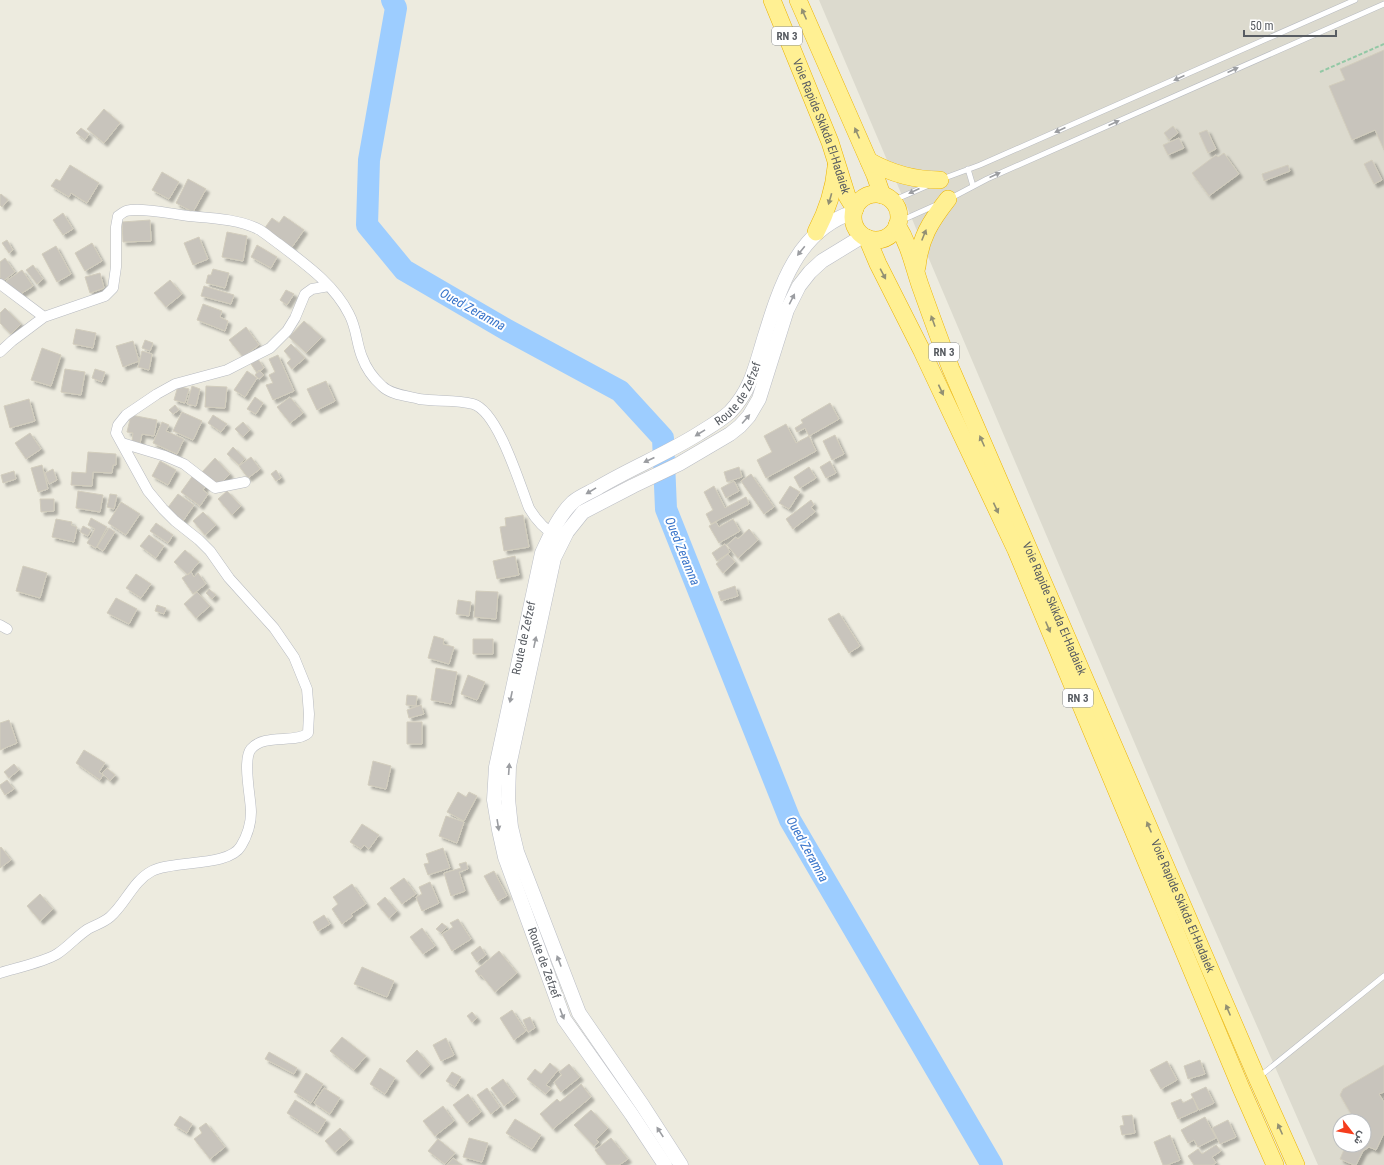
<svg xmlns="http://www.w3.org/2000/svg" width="1384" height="1165" font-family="'Roboto Condensed',Vazirmatn,sans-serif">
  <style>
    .education { fill: #dcdace; fill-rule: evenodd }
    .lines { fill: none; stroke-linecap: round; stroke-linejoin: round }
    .river { stroke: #9dcdff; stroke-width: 22 }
    .building { fill: #c8c4bc; stroke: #d2cdbd; filter: url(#shadow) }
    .service-casing { stroke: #b7bac0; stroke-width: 6 }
    .minor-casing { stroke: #b7bac0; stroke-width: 11 }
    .secondary-casing { stroke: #babdc5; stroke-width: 15 }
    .trunk-casing { stroke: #ecb300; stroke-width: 18 }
    .path { stroke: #92c8a5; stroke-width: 2; stroke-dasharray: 4 2; stroke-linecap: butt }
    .service { stroke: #fff; stroke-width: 5 }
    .minor { stroke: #fff; stroke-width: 10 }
    .secondary { stroke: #fff; stroke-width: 14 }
    .trunk { stroke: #fff093; stroke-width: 17 }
    .oneway { fill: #929073 }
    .oneway2 { fill: #9b9da1 }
    .labels { text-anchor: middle; stroke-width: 4; stroke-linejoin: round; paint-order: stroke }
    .shield { fill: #fff; stroke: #8a8d91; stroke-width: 1 }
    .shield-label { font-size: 11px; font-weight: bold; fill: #585c62 }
    .street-label { font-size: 12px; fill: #585c62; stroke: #fff }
    .water-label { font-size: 13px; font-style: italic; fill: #3874ca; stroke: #fff }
  </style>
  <defs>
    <filter id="shadow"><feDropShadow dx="3.5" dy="3.5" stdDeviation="1" flood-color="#0004"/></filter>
  </defs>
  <rect width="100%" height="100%" fill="#edebdf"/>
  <path class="education" d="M819 0H1384V1165H1318L1189 871ZM1340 1121H1364V1145H1340Z"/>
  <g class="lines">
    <path class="river" d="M392 0 396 8 369 160 367 225 404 270 507 330 620 391 663 438 666 509 790 820 992 1165"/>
  </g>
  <path class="building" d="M1384 50V150L1375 130 1352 140 1329 86 1345 80 1340 69Z
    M104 109 120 123 104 143 87 129Z
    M1173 126 1178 133 1169 140 1164 133Z
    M81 128 89 134 85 140 76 133Z
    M1207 130 1216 149 1208 153 1199 133Z
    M1179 138 1184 148 1168 155 1163 145Z
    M1224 153 1239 174 1209 196 1192 173 1216 155 1218 157Z
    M1372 160 1382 180 1374 184 1364 164Z
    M70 165 99 183 87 203 71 193 69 197 51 186 56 179 60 181Z
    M1288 165 1290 171 1264 181 1262 174Z
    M162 172 179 182 169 199 152 190Z
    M188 179 206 189 193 212 176 203Z
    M1 194 8 200 2 207 0 205V195Z
    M63 213 73 229 63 235 53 220Z
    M284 216 304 230 292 247 264 229 272 218 279 223Z
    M150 220 151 241 123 242 122 222Z
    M227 232 247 236 243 261 222 257Z
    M199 237 208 259 193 265 184 243Z
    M7 240 13 250 9 253 2 243Z
    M92 243 102 261 85 271 75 253Z
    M257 245 277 257 271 268 251 257Z
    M56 246 71 274 57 282 42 254Z
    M5 258 15 272 2 282 0 279V262Z
    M33 265 43 279 37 284 26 270Z
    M213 269 229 273 225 288 206 283 208 275H211Z
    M22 270 33 286 16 297 6 281Z
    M100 273 104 288 90 293 85 277Z
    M170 280 182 294 166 307 154 293Z
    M204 286 234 295 231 304 201 296Z
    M286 290 294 294 287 305 280 300Z
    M203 304 222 311 220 317 228 321 225 331 197 320Z
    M5 308 21 324 11 334 0 323V313Z
    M304 321 322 337 306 353 289 337Z
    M246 327 259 345 243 357 229 340Z
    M76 329 96 333 93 348 73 344Z
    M145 340 153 343 150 351 142 348Z
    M133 341 139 361 123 367 116 346Z
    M291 344 305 358 292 369 287 363 291 359 284 351Z
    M42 348 61 355 51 386 31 380Z
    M142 351 152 354 149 370 138 367Z
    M278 355 294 391 273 400 266 385 273 383 269 375 275 372 269 359Z
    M258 359 264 368 257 373 251 364Z
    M65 369 85 372 81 395 61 392Z
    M95 369 105 372 102 382 92 378Z
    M259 370 264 375 259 379 255 375Z
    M247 371 257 378 245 397 234 390Z
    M326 381 335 401 317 410 307 389Z
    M178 386 189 389 185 403 174 400Z
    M192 386 200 389 196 406 187 404Z
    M206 386 227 387 225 408 205 407Z
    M255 397 263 403 256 414 247 409Z
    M290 397 303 413 290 423 277 407Z
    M29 399 35 421 10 428 4 406Z
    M830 403 839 419 809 436 805 428 797 432 795 428 803 423 801 420Z
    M175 405 179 410 173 414 169 410Z
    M182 412 202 421 193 440 173 431Z
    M131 415 157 420 154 436 142 434 140 443 132 441 133 433 127 432Z
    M213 415 227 424 221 432 208 423Z
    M162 422 169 425 166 431 184 439 177 454 153 443Z
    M243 422 250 430 243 437 235 429Z
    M786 424 796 443 809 436 816 451 766 478 757 460 772 452 764 436Z
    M30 433 41 449 26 459 15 443Z
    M835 435 844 454 832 460 823 441Z
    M233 447 245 459 239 465 227 454Z
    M88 452 116 454V465H113L112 473 93 472 92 486 71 485 72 472 86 473Z
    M251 457 260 469 248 478 239 466Z
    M215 458 230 474 217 487 202 472Z
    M160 461 176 470 168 485 152 476Z
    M830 461 836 473 826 478 820 467Z
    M42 465 48 489 38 492 31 468Z
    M739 467 742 477 727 482 724 472Z
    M809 467 816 478 800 488 794 477Z
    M53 469 57 480 49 484 45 473Z
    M276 470 281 478 276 481 271 474Z
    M14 471 16 479 3 483 1 475Z
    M194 474 207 484 203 490 208 494 200 506 181 492Z
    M751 474 774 507 764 514 741 481Z
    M734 481 739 491 726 498 721 488Z
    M714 486 725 508 746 497 749 504 711 524 706 514 713 510 704 492Z
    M790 486 800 492 789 509 779 503Z
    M78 491 103 495 100 512 76 508Z
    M227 491 241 506 232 515 218 499Z
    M110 494 117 495 114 509 107 507Z
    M178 494 194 505 183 521 166 510Z
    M40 499H54V511L41 512Z
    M811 500 814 505 811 507 815 512 793 529 786 519Z
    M121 502 140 514 126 535 108 523Z
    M203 512 216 525 205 535 193 521Z
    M523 515 529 547 504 551 500 527 506 526 505 518Z
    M91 518 107 527 96 548 87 543 95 529 88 525Z
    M56 519 72 522 71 525 77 527 74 542 52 537Z
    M733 519 740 531 719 543 709 526 716 522 719 527Z
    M156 523 173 535 168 543 150 531Z
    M83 526 91 530 88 536 80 532Z
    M109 528 115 532 103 551 97 547Z
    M749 529 758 540 738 558 727 545 736 537 738 539Z
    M149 535 164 546 156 558 140 546Z
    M725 544 730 552 717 561 712 553Z
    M185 550 199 562 188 575 174 562Z
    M728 554 735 562 723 573 716 564Z
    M515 556 519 575 497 579 493 561Z
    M23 566 47 573 40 598 16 591Z
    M191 572 194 577 198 573 206 584 193 594 182 578Z
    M136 574 151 584 141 598 126 588Z
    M735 586 738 596 721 601 718 592Z
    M209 589 216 595 212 599 206 593Z
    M476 591 498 592 496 619 474 617Z
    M197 592 210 606 196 618 184 604Z
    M116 598 137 609 129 624 107 613Z
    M458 600 471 602 469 616 456 614Z
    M157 605 166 608 164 614 155 611Z
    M839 613 860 646 849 653 828 619Z
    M434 636 444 639 443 644 454 647 449 664 428 658Z
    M473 639H493V654H473Z
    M436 668 457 672 451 704 431 700Z
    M468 675 485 682 477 700 461 694Z
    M407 695 417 696 416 706 406 705Z
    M421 705 424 714 409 718 407 710Z
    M9 720 17 743 0 750V723Z
    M407 722H422V744H407Z
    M84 750 105 763 99 772 103 775 100 780 76 763Z
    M373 761 391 766 386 789 368 785Z
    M14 764 19 770 9 778 4 772Z
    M107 768 115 775 110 781 102 773Z
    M7 780 14 789 5 795 0 787V785Z
    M458 792 466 797 469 792 477 796 464 821 447 812Z
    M446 816 464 822 457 843 439 836Z
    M362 824 379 835 369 849 364 845 361 849 350 842Z
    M1 847 11 860 0 868V848Z
    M443 848 450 868 428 875 424 864 429 863 426 854Z
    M466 862 468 869 459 872 465 891 451 896 444 873 461 868 459 864Z
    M494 871 507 896 498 901 484 876Z
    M404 878 416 894 402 904 390 888Z
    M430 882 439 903 422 911 416 897 422 894 419 887Z
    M352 884 366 904 351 914 353 916 342 924 332 909 338 904 333 897Z
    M40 894 53 909 40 921 27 906Z
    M385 897 397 911 389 918 377 904Z
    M324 915 330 924 318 931 313 922Z
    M458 919 471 939 452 951 442 934 453 927 450 923Z
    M442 923 447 927 441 933 436 929Z
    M422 928 435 946 423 954 410 937Z
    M480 946 486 955 477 962 471 953Z
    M499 951 517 973 495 992 481 975 479 976 475 971Z
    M362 967 394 981 387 997 354 984Z
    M512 1010 526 1031 514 1040 500 1018Z
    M472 1012 477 1018 472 1022 467 1016Z
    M530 1017 535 1028 528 1032 523 1020Z
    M342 1037 366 1056 354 1070 330 1051Z
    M446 1038 454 1055 441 1061 433 1045Z
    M417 1050 430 1065 419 1075 406 1061Z
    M269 1052 297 1068 294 1074 265 1059Z
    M1200 1060 1205 1074 1188 1079 1184 1066Z
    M1167 1061 1177 1080 1161 1089 1150 1070Z
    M550 1063 558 1070 546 1085 551 1088 546 1094 527 1079 535 1069 541 1074Z
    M569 1064 580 1077 561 1092 554 1082 562 1075 559 1072Z
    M1384 1065V1092L1379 1094 1384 1102V1133L1376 1150 1369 1147 1363 1151 1356 1165H1354L1340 1159 1346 1145H1364V1121H1355L1340 1095 1343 1089Z
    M380 1068 395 1078 385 1094 370 1084Z
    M452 1072 461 1077 455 1087 446 1081Z
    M306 1073 323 1084 311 1103 294 1092Z
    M503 1079 516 1097 504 1106 491 1088Z
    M581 1084 591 1097 553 1129 540 1114 557 1099 560 1102Z
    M1206 1087 1214 1103 1199 1110 1191 1094Z
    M324 1088 340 1098 330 1114 314 1103Z
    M487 1088 500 1107 491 1114 477 1095Z
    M468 1094 481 1112 467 1123 453 1105Z
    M1193 1098 1198 1110 1178 1119 1171 1103 1181 1099 1183 1103Z
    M295 1100 326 1120 318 1133 287 1113Z
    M443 1106 454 1121 435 1136 423 1121Z
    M591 1110 608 1128 596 1140 599 1142 594 1146 574 1125Z
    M1132 1115 1135 1133 1122 1135 1120 1126 1124 1125 1122 1116Z
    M180 1116 192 1124 187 1133 174 1125Z
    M1205 1117 1216 1138 1198 1147 1194 1140 1188 1143 1181 1130Z
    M515 1119 541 1135 532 1149 506 1133Z
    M1228 1120 1236 1137 1220 1144 1212 1128Z
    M206 1123 225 1147 210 1159 194 1139 202 1133 199 1128Z
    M340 1128 350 1139 335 1152 325 1141Z
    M1170 1135 1180 1160 1167 1165H1163L1154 1142Z
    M469 1138 488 1143 482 1162 463 1157Z
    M611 1138 628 1159 619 1165H607L595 1150Z
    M438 1139 455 1153 445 1164 428 1151Z
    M1216 1145 1221 1151 1212 1157 1216 1163 1212 1165H1194L1188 1156 1198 1149 1202 1154Z
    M453 1158 462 1165H447Z"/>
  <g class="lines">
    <g class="service-casing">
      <path id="service" d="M968 169 973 186
        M942 179 980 165 1355 0
        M951 198 987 179 1384 4
        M892 201 929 185
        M898 222 936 205
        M1259 1077 1384 976"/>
    </g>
    <g class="minor-casing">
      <path id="minor" d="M0 284 44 317
        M0 352 12 341 44 317 105 296 113 288 116 267V227L118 216C120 215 123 212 126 211 140 207 173 214 189 216 212 218 239 219 260 230 266 234 273 240 279 244 305 264 334 284 349 314 357 329 356 342 362 357 366 368 373 378 382 386 391 395 408 396 419 399 437 402 456 399 473 404 498 411 520 485 529 508 536 520 544 529 556 536
        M122 443 165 456 184 464 215 488 245 482
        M0 625 7 629
        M0 973C16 968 44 962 57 954 68 947 77 936 88 929 95 925 103 923 110 917 126 903 133 881 152 871 174 860 229 867 241 846 247 836 251 824 251 812 251 798 242 760 251 749 264 733 296 744 308 733L309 714 307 689 294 657 274 628 229 578 210 551 199 540 175 521 163 509 148 491 116 433 118 425 126 415 157 394 175 384 227 370 270 348 287 331 295 318 305 294 312 289 329 286"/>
    </g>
    <g class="secondary-casing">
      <g id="secondary">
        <path id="s1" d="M665 1165 632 1115 564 1019 505 857 499 830 494 800 496 767 542 553C550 536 559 515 573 502 580 496 591 492 599 487 631 468 666 454 698 434 709 427 720 421 730 412 750 391 755 369 763 342 779 290 796 230 854 212"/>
        <path d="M681 1165 643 1106 579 1013 517 852 511 827 508 799 509 766 554 558 567 532 583 512 633 486 679 464 730 434 740 426 749 416 759 399 787 310 799 286 810 272 822 261 863 236"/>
      </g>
    </g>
    <g class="trunk-casing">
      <g id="trunk">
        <path id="s2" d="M772 0 830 142 847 196 855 209"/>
        <path d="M798 0 875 175 882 195"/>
        <path d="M869 161C892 174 914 180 940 180"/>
        <circle cx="876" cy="217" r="23"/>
        <path id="s3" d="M897 225C909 244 913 264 920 285 930 313 940 341 951 369L1257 1078 1296 1165"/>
        <path d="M816 232C827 211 834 190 836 167"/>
        <path d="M867 238 878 264 922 351 1016 550 1241 1088 1275 1165"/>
        <path d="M917 267C920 238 930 222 948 199"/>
      </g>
    </g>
    <path class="path" d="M1320 72 1384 44"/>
    <use href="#service" class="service"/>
    <use href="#minor" class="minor"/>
    <use href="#secondary" class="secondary"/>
    <use href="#trunk" class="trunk"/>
  </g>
  <defs><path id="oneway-solid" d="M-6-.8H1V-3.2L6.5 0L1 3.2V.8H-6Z"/></defs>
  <g class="oneway">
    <use href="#oneway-solid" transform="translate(804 14) rotate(-114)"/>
    <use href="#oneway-solid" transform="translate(857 133) rotate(-114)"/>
    <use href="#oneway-solid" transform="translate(830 199) rotate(106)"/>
    <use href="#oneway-solid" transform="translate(924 235) rotate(-68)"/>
    <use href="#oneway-solid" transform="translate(883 274) rotate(62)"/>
    <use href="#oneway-solid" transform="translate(933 321) rotate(-110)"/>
    <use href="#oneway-solid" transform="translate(941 390) rotate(65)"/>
    <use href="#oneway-solid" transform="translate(982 441) rotate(-114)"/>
    <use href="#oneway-solid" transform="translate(996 508) rotate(65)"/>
    <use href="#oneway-solid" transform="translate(1048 627) rotate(67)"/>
    <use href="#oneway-solid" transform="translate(1149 827) rotate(-113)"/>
    <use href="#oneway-solid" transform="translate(1228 1010) rotate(-113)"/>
    <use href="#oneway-solid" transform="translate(1280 1129) rotate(-114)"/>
  </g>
  <g class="oneway2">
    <use href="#oneway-solid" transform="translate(1233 70) rotate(-24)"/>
    <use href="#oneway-solid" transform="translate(1179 78) rotate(156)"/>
    <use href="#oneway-solid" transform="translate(1114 123) rotate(-24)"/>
    <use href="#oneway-solid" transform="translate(1060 130) rotate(156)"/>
    <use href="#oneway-solid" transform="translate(995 175) rotate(-24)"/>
    <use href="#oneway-solid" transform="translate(914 191) rotate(156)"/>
    <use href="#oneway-solid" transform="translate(801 251) rotate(129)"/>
    <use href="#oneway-solid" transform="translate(792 299) rotate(-63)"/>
    <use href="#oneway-solid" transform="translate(746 419) rotate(-49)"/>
    <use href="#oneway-solid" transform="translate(700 433) rotate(148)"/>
    <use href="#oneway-solid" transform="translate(649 460) rotate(155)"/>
    <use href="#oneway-solid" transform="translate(591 491) rotate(149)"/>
    <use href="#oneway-solid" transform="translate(535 642) rotate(-78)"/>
    <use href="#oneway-solid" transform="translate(511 697) rotate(102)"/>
    <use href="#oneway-solid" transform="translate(509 769) rotate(-86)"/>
    <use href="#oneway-solid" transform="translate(498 825) rotate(81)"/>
    <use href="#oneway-solid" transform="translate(559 961) rotate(-111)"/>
    <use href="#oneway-solid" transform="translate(562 1014) rotate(69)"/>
    <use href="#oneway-solid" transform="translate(660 1132) rotate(-123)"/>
  </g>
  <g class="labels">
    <g class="shield">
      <rect x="772" y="27" width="30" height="18" rx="3"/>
      <rect x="929" y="343" width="30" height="18" rx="3"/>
      <rect x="1063" y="689" width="30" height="18" rx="3"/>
    </g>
    <g class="shield-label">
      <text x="787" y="40">RN 3</text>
      <text x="944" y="356">RN 3</text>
      <text x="1078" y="702">RN 3</text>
    </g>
    <g class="street-label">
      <text dy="4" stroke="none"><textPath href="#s2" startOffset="136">Voie Rapide Skikda El-Hadaiek</textPath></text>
      <text dy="4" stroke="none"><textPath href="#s1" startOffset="921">Route de Zefzef</textPath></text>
      <text dy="4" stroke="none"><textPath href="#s3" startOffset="415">Voie Rapide Skikda El-Hadaiek</textPath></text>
      <text dy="4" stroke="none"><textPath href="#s1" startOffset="573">Route de Zefzef</textPath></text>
      <text dy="4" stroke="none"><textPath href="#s3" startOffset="739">Voie Rapide Skikda El-Hadaiek</textPath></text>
      <text transform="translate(544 963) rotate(70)" y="4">Route de Zefzef</text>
    </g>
    <g class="water-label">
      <text transform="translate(473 309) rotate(29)" y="5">Oued Zeramna</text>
      <text transform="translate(683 551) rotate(68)" y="5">Oued Zeramna</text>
      <text transform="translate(808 849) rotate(61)" y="5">Oued Zeramna</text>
    </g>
  </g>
  <g transform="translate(1352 1133) rotate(121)"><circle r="19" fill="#ffffff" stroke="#bcbec0"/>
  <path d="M0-3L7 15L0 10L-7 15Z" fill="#f53d1d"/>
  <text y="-6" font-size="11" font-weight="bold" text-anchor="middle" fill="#585c62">ش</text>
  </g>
  <path d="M1244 30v6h92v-6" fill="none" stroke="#585c62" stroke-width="2"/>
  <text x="1250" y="30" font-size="12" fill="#585c62" stroke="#ffffff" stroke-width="3" paint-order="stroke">50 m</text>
</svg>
